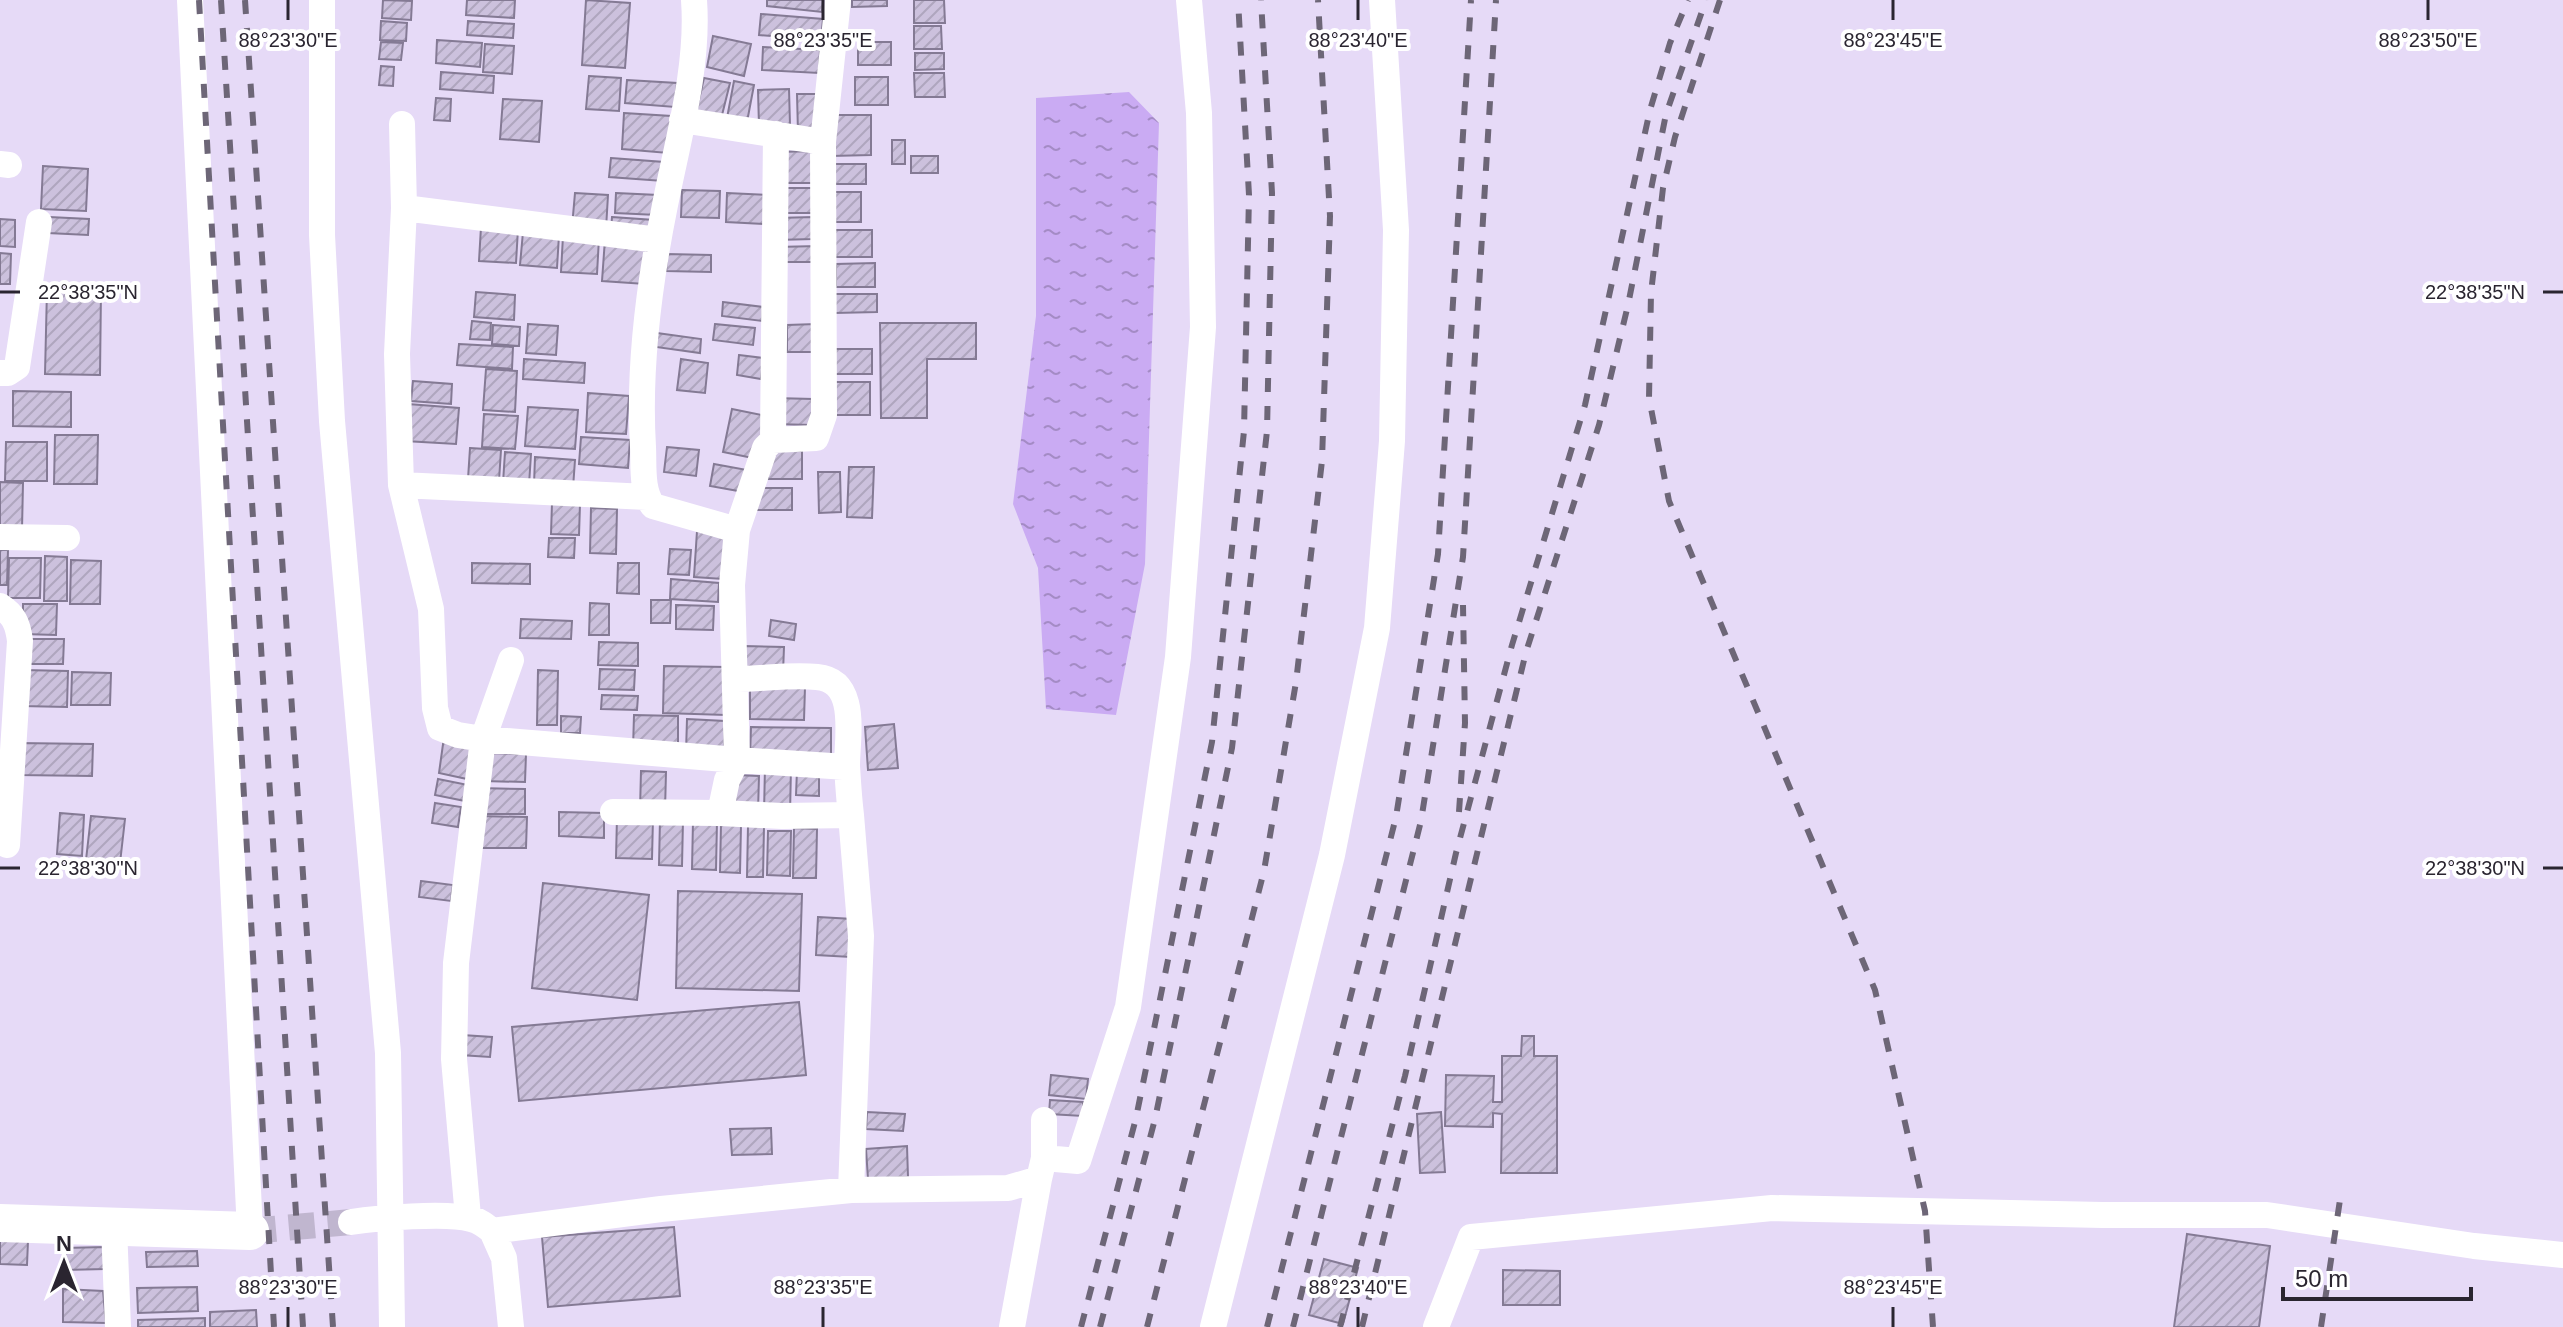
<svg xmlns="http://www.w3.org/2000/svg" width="2563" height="1327" font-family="Helvetica,sans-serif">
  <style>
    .water { fill: url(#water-ripples) }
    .building { fill: url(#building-hatch); stroke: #847a94; stroke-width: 2 }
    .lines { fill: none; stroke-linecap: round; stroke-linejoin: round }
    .street-tunnel { stroke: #c0b6cf; stroke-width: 26; stroke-dasharray: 26 13; stroke-linecap: butt }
    .street { stroke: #fff; stroke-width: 26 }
    .secondary { stroke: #fff; stroke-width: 38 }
    .rail { stroke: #6d6677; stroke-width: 6; stroke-dasharray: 14 14; stroke-linecap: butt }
    .ticks { fill: none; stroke: #2a2530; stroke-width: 3 }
    .ticks-label { font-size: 20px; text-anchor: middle; fill: #2a2530; stroke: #fff; stroke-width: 8; stroke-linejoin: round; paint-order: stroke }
  </style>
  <defs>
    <pattern id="water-ripples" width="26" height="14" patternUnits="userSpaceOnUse" patternTransform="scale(2)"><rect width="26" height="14" fill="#caabf3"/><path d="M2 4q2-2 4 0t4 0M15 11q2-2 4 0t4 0" fill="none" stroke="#a48bc5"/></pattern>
    <pattern id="building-hatch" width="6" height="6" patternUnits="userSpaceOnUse" patternTransform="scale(2)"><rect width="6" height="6" fill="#ccc1dd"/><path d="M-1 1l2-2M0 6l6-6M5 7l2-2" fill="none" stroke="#afa6be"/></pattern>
  </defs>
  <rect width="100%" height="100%" fill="#e6daf7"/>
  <path class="water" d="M1129 92 1159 123 1145 564 1116 715 1046 709 1038 568 1013 504 1036 316V98Z"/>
  <path class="building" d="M383 0 412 1 411 20 382 18Z
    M467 0H515L514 18 466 15Z
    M586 0 630 3 625 68 582 65Z
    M767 0H823L822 12 767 6Z
    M852 0H887V6L852 7Z
    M914 0H944L945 23H914Z
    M761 14 823 19 821 40 759 35Z
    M381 21 407 23 406 41 380 40Z
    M468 21 514 24 513 38 467 35Z
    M914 26H941L942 49H914Z
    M713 36 751 44 744 76 707 67Z
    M437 40 482 43 480 67 436 63Z
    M381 42 403 43 401 60 379 59Z
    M858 42H891V65H858Z
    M485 44 514 46 512 74 483 72Z
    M763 47 820 50 819 73 762 70Z
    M915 53H944V69L915 70Z
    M381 66 394 67 393 86 379 85Z
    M441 72 494 76 493 93 440 89Z
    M914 73H944L945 97H915Z
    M589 76 621 78 619 111 586 109Z
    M855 77H888V105H855Z
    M704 78 730 83 720 123 695 117Z
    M627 80 677 83 675 107 625 103Z
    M734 81 754 85 747 122 727 118Z
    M789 89 790 125 759 126 758 90Z
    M797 94H818V133H798Z
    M436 98 451 99 450 121 434 120Z
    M503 99 542 101 539 142 500 139Z
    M624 113 671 116 668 153 622 149Z
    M831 115H871V155L831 156Z
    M892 140H905V164H892Z
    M816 151V183H778L777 152Z
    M911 156H938V173H911Z
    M611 158 664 162 663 181 609 177Z
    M834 164H866V184H834Z
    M43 166 88 169 86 211 41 209Z
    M782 188H822V213H782Z
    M682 190 720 191 719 218 681 217Z
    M835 192H861V222H835Z
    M575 193 608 195 606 229 572 227Z
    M616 193 658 195 657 215 615 213Z
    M727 193 767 195 766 224 726 222Z
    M49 217 89 219 88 235 48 233Z
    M612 217 654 220 653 233 611 230Z
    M813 217V239L776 240V218Z
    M0 219 15 220V247L0 246Z
    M481 227 518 229 516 263 479 261Z
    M834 230H872V257H834Z
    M523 232 559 235 557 268 520 265Z
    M563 236 599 238 597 274 561 272Z
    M605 239 648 242 645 284 602 281Z
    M818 246V262H776V247Z
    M0 253 11 254 10 284H0Z
    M667 254 711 255V272L666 271Z
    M875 263V287H836V264Z
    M47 289 101 290 100 375 45 374Z
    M476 292 515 295 514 320 474 317Z
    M835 294H877V312L835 313Z
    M723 302 763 307 762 321 722 316Z
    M472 321 491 323 490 340 470 339Z
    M880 323H976V359H927V418H881Z
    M528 324 558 326 556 355 526 353Z
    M715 324 755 328 753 345 713 340Z
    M816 324V352H787V325Z
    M493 325 520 327 519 346 492 344Z
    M657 333 701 339 700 353 656 347Z
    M459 344 513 347 512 369 457 365Z
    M835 349H872V374H835Z
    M739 355 763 358 761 379 737 375Z
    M524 359 585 363 584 383 523 379Z
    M681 359 708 363 705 393 677 390Z
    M486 369 517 371 515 412 483 410Z
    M413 381 452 384 451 404 411 401Z
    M833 382H870V415H833Z
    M13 391 71 392V427L13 426Z
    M588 393 629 396 626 434 586 432Z
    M774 398 813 399 812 425 773 424Z
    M408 404 459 408 456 444 405 441Z
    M528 407 578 410 575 449 525 446Z
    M732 409 767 416 758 459 723 452Z
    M484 414 518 416 515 449 482 447Z
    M55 435H98L97 484H54Z
    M581 437 630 440 628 468 579 464Z
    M6 442H47V481H5Z
    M667 447 699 450 696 476 664 472Z
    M470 448 501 450 499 481 468 479Z
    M768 451H802V479H768Z
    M505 452 531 454 529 485 503 483Z
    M535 457 575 460 573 488 534 485Z
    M714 464 747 470 744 492 710 486Z
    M849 467H874L872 518 847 517Z
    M818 472H840L841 512 819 513Z
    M0 482 23 483 22 529H0Z
    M757 488H792V510H757Z
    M552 503 580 504 579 535 551 534Z
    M591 508 617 509 616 554 590 553Z
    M697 531 727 533 723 579 694 577Z
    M549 538H575L574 558 548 557Z
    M670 549 691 550 689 575 668 574Z
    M0 550H8L7 585H0Z
    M45 556 67 557V601H44Z
    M9 558H41L40 598H8Z
    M71 560 101 561 100 604H70Z
    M472 563 530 564V584L472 583Z
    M618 563H639V594L617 593Z
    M671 579 719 583 718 602 670 599Z
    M651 600H671L670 623H651Z
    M590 603 609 604V635H589Z
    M23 604H57L56 635 23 634Z
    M676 605 714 606 713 630 676 629Z
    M521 619 572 621 571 639 520 638Z
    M771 620 796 624 794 640 769 636Z
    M23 639H64L63 664H22Z
    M599 642 638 643V666L598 665Z
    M744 646 784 647 783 673 744 672Z
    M664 666 727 667 726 715 663 713Z
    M600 669 635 670 634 690 599 689Z
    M23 670 68 671 67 707 22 706Z
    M538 670 558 671 557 725H537Z
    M72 672 111 673 110 705H71Z
    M750 686 805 687 804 720 750 719Z
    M602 695 638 696 637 710 601 709Z
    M634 715 678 716V750L633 749Z
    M561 716 581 717 580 733H561Z
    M687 719 725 721 724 753 686 752Z
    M894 724 898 768 868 770 865 727Z
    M751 727 831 728V759L750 757Z
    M444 737 475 746 467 779 439 773Z
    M18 743 93 744 92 776 18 775Z
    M485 753 526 754 525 782 484 781Z
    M765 766 791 767 790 814 764 813Z
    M797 770H819V796L796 795Z
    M641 771 666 772 665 811 640 810Z
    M735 775 759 776 758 812H734Z
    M438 779 468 785 465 801 435 795Z
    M478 788 525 789V814H478Z
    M435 803 461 807 458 827 432 823Z
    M559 812 604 813V838L559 836Z
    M60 813 84 815 82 856 57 854Z
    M91 816 125 819 120 863 86 860Z
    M478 816 527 817 526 848H477Z
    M617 817 653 818 652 859 616 858Z
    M660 819 683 820 682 866 659 865Z
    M693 821H717L716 870 692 869Z
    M721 824 741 825 740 873 720 872Z
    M748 826H764L763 877H747Z
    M794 828 817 829 816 878H793Z
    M768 831H791L790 876 767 875Z
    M421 881 453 885 451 901 419 897Z
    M543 883 649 895 637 1000 532 988Z
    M678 891 802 894 799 991 676 988Z
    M818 917 853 919 851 957 816 955Z
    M799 1002 806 1075 519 1101 512 1027Z
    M462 1035 492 1037 490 1057 460 1055Z
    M1522 1036H1534V1056H1557V1173H1501L1502 1114 1493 1113V1127L1445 1126 1446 1075 1494 1076 1493 1102H1502V1056H1521Z
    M1051 1075 1088 1079 1086 1099 1049 1095Z
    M1050 1100 1083 1102V1116L1049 1114Z
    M867 1112 905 1114 903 1131 866 1129Z
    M1441 1112 1445 1172 1420 1173 1417 1114Z
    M771 1128 772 1154 732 1155 730 1129Z
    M907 1146 908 1177 868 1179 866 1149Z
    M674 1227 680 1296 548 1307 542 1237Z
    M2187 1234 2270 1246 2259 1327H2174Z
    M0 1240 28 1241 27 1265 0 1264Z
    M105 1247V1269L64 1270 63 1248Z
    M197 1251 198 1266 147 1267 146 1252Z
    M1324 1259 1358 1268 1343 1324 1309 1315Z
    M1503 1270 1560 1271V1305H1503Z
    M197 1287 198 1311 138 1313 137 1288Z
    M63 1289 103 1291 106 1323 63 1322Z
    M256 1310 257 1327H210V1312Z
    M205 1318V1327H138V1320Z"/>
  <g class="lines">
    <path class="street-tunnel" d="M250 1231 351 1222"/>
    <path class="street" d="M190 0 250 1231
      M322 0V235L332 421 388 1053 392 1327
      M682 120 823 142 824 415 816 438 773 440 765 448 737 530
      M402 124 404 208 658 240
      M823 142 838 0
      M0 164 9 165
      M404 208 397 354 401 485 431 609 435 708 440 728 458 735 483 739 737 760 732 585 737 530 653 506C641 490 644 466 643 447 638 366 649 284 665 205 678 139 699 67 694 0
      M0 373H8L17 367 39 222
      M773 440 776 134
      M401 485 647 497
      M0 537 67 538
      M0 606C14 615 18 624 20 641L7 845
      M737 679C763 679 791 674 817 677 859 681 847 737 847 766 848 782 849 799 851 815
      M613 812 720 813 727 780 737 760 847 767
      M720 813 782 816 851 815 861 936 851 1190
      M1044 1158 1078 1161 1128 1007 1178 657 1203 327 1199 113 1189 0
      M468 1217 454 1059 456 963 483 739 511 660
      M351 1222C377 1218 447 1212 471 1219 480 1221 485 1225 492 1231L661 1209 851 1190 1008 1188 1039 1179 1044 1158V1120
      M114 1227 118 1327
      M492 1231 504 1258 511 1327
      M1012 1327 1039 1179
      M1213 1327 1332 855 1377 628 1392 441 1396 230 1382 0
      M1436 1327 1471 1237 1772 1208 2103 1215H2267L2474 1246 2563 1255"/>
    <path class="secondary" d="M0 1223 250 1231"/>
    <path class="rail" d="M199 0 274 1327
      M221 0 303 1327
      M245 0 333 1327
      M1720 0 1675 137 1663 188 1651 293 1649 398 1669 501 1875 990 1925 1211 1933 1327
      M1459 812 1465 723 1463 605
      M1081 1327 1136 1118 1212 742 1244 431 1249 195 1238 0
      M1100 1327 1155 1119 1232 748 1267 431 1272 193 1261 0
      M1147 1327 1264 871 1296 682 1322 461 1330 216 1318 0
      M1267 1327 1396 817 1438 554 1471 0
      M1293 1327 1421 821 1463 557 1496 0
      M1340 1327 1405 1076 1456 853 1512 645 1585 405 1650 110 1670 43 1688 0
      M1362 1327 1526 652 1599 425 1628 305 1666 114 1706 0
      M2321 1327 2341 1193"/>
  </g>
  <path class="ticks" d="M288 0V20M823 0V20M1358 0V20M1893 0V20M2428 0V20M0 292H20M2543 292H2563M0 868H20M2543 868H2563M288 1307V1327M823 1307V1327M1358 1307V1327M1893 1307V1327"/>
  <g class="ticks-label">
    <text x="288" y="47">88°23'30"E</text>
    <text x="823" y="47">88°23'35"E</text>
    <text x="1358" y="47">88°23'40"E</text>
    <text x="1893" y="47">88°23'45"E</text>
    <text x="2428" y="47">88°23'50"E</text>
    <text x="88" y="299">22°38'35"N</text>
    <text x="2475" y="299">22°38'35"N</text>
    <text x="88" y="875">22°38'30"N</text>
    <text x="2475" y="875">22°38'30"N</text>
    <text x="288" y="1294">88°23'30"E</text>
    <text x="823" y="1294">88°23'35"E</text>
    <text x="1358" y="1294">88°23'40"E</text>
    <text x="1893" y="1294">88°23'45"E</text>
  </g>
  <g transform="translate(64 1263)" stroke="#ffffff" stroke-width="6" paint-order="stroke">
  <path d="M0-6L14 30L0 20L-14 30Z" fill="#2a2530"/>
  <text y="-12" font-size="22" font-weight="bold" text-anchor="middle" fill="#2a2530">N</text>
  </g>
  <path d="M2283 1287v12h188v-12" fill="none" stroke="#2a2530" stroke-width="4"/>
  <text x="2295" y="1287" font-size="24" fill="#2a2530" stroke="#ffffff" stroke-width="6" paint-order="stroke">50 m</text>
</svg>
